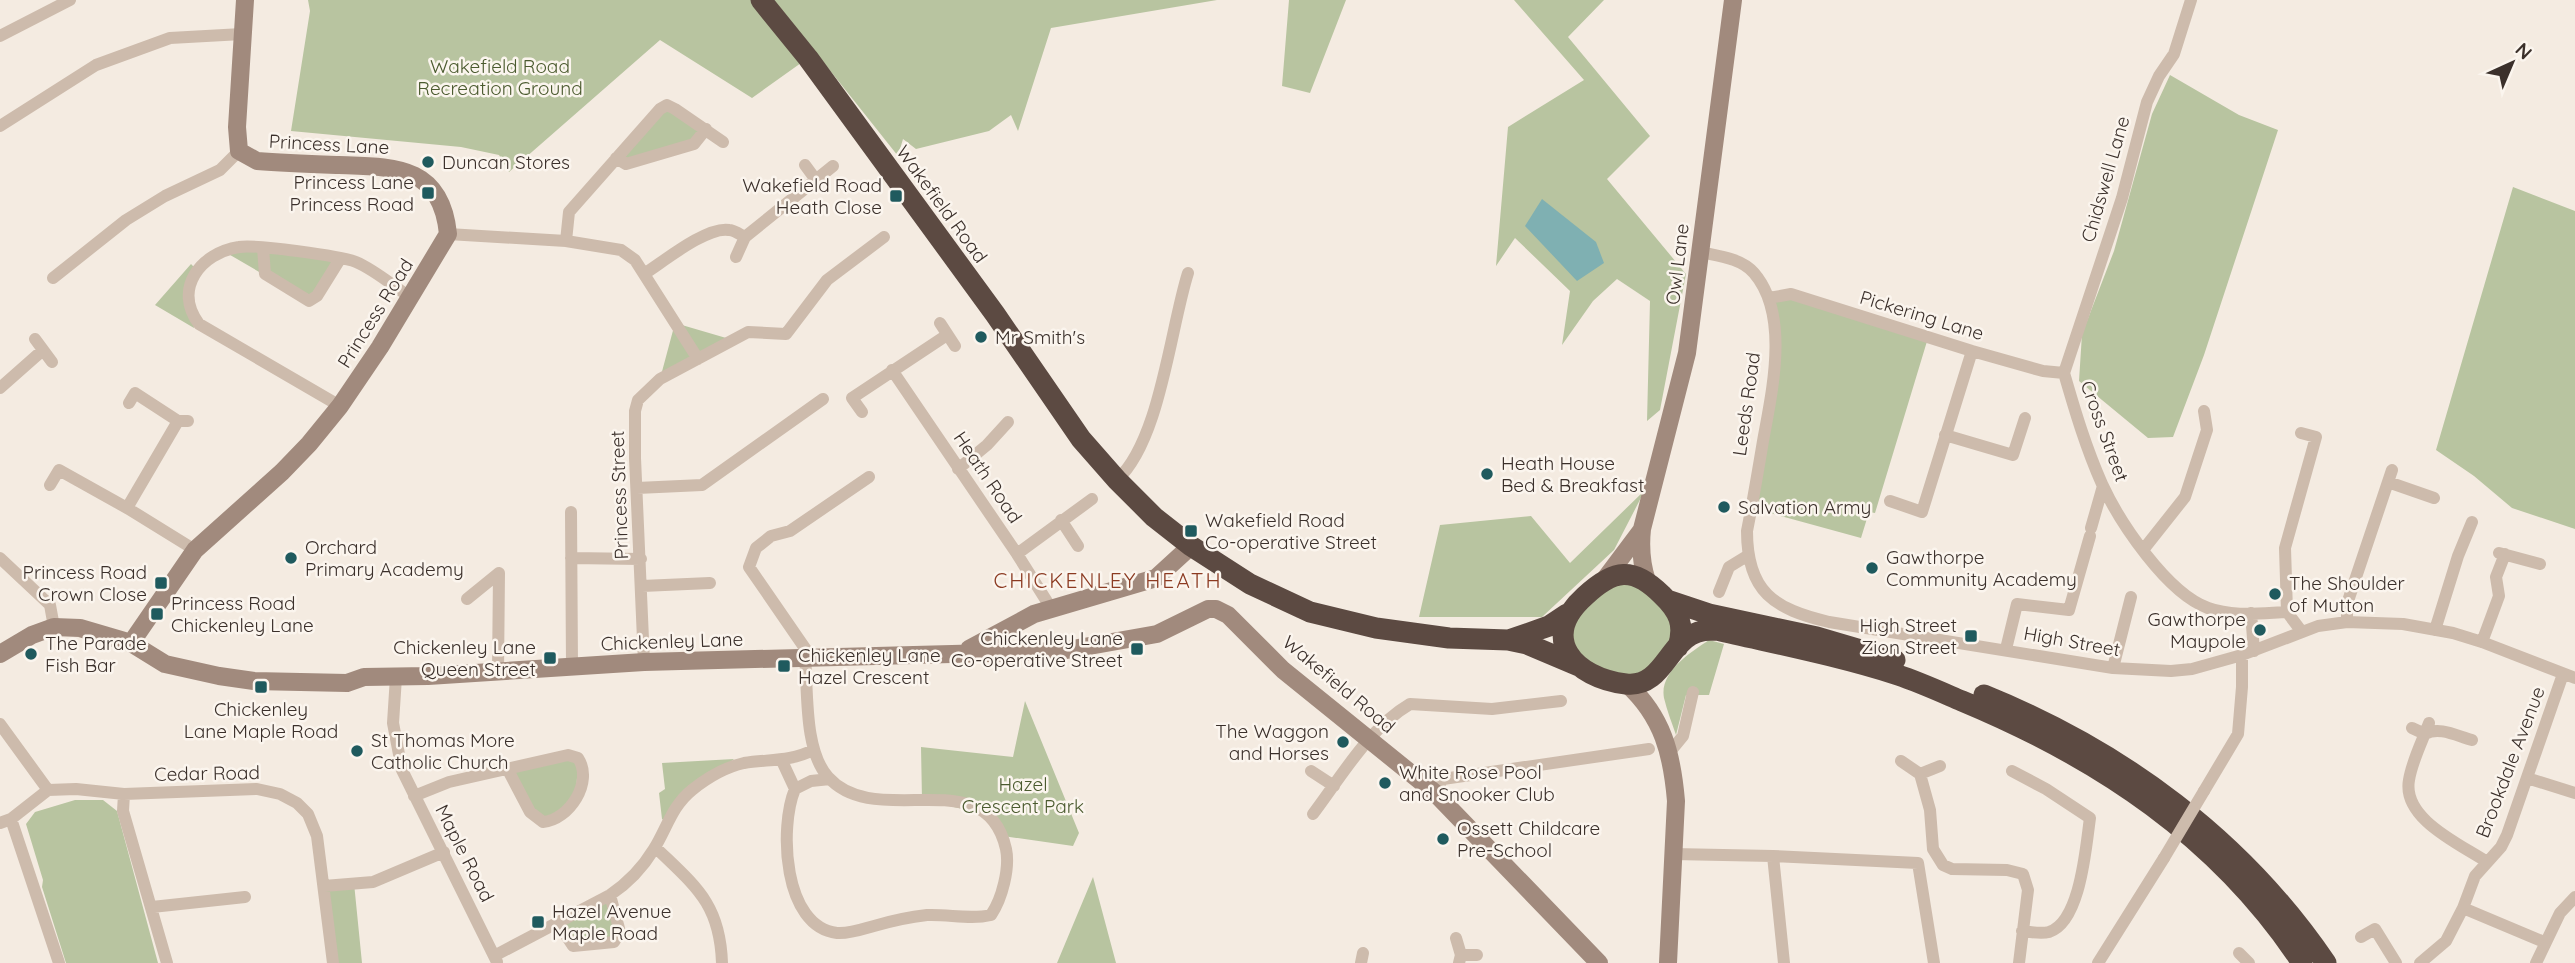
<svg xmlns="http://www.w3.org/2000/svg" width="2575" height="963" font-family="Quicksand,sans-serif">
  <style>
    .green { fill: #b8c4a0 }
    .water { fill: #7fb0b2 }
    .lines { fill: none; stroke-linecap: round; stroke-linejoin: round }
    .street { stroke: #cdbbac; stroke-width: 12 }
    .secondary { stroke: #a18a7d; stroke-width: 18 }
    .highway { stroke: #5c4a42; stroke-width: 21 }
    .street-bridge { stroke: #cdbbac; stroke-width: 12 }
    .poi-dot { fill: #1f5a5e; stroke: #fbf5ee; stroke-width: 2.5 }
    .labels { text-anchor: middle; stroke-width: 5; stroke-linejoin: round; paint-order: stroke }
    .park-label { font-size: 19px; fill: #4a5a2e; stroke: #fbf5ee }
    .street-label { font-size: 19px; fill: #3b302b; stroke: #fbf5ee }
    .poi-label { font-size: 19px; fill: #3b302b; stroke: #fbf5ee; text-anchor: start }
    .neighbourhood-label { font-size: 21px; letter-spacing: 2px; fill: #8c3b22; stroke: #fbf5ee }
  </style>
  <rect width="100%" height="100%" fill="#f4ebe1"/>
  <path class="green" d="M308 0H761L808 58 752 98 660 40 509 172 499 155 461 147 291 131 310 11Z
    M774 0H1217L1051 28 1018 131 1011 115 989 131 916 149 903 139 898 156Z
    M1289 0H1346L1310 93 1282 86Z
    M1514 0H1604L1568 37 1650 136 1607 179 1686 274 1660 410 1647 421 1650 301 1617 279 1593 301 1562 345 1570 291 1515 238 1496 266 1508 127 1584 80Z
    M2170 75 2239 115 2278 130 2204 355 2173 437 2148 438 2079 381 2082 334 2114 251 2152 114Z
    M667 105 706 129 694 144 626 164 616 158Z
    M2513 187 2575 211V529L2512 508 2474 476 2436 450Z
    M239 247 340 259 309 301 225 252Z
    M191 264 196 269 190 282 194 328 155 305Z
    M1791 294 1928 338 1875 513 1869 512 1861 538 1752 508 1774 377 1769 298Z
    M675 323 733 340 660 379Z
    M1645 490 1614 550 1542 617H1419L1440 525 1531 516 1570 563Z
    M1628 574 1681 625 1651 678 1584 669 1564 622Z
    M1709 640 1724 644 1709 695H1686L1676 735C1672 723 1667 711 1664 698 1659 672 1691 652 1709 640Z
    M1025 701 1079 833 1073 846 1003 836 990 815 922 800 921 747 1013 757Z
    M578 758 576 798 543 822 508 770Z
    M734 759 713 776 667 822 662 819 659 793 665 789 662 763Z
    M75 800H103L117 811 158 963H66L42 887 43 880 26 824 35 812Z
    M1093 877 1116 963H1057Z
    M354 883 362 963H333L324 886Z
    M610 895 620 932 614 942 573 946 558 923Z"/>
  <path class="water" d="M1542 199 1596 242 1604 263 1577 281 1525 226Z"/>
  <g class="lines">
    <path class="street" d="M0 36 70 0
      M0 126 96 65 170 38 242 34
      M616 158 626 164 694 144 706 129
      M805 165 816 180
      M448 234 566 241 621 250 635 260 698 359
      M566 241 569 212 660 109 667 105 675 109 723 142
      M263 248 265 274 309 301 317 296 340 259
      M1700 252C1718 256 1741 258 1754 273 1790 315 1772 391 1763 441 1758 471 1753 501 1747 531 1747 592 1774 609 1829 622L2113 668 2171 671 2192 669 2242 655 2318 626 2347 622 2403 624 2453 633 2482 642 2575 678
      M736 257 745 237 833 166
      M644 274C663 262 707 226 729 230 734 230 741 235 745 237
      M53 278 126 220 165 196 220 170 239 151
      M1769 298 1791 294 1972 351 2043 371 2064 373
      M940 323 955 346
      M35 339 52 362
      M892 370 1017 554 1051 608
      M2064 373 2122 198 2147 102 2159 76 2174 54 2191 0
      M2064 373C2075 411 2086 448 2102 484 2120 523 2167 593 2208 608 2232 617 2262 613 2287 612L2302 632
      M0 388 43 350
      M129 403 135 393 178 421H188
      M340 406 199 324C173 289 200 253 239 247 255 244 341 256 356 262 375 270 393 286 410 297
      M862 412 852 398 947 335
      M1945 435 2013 455 2025 418
      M958 469 987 445 1008 422
      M1117 480C1160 441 1170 330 1188 273
      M2388 482 2434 498
      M50 485 59 470 127 508 195 550
      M637 488 702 485 823 399
      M1890 501 1922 512 1972 351
      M127 508 178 421
      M571 512 572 666
      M1061 520 1078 546
      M2091 528 2103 486
      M2143 550 2185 497 2207 430 2204 411
      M2499 553 2540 564
      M1017 554 1092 499
      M0 558 50 605 54 627
      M571 558 641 559
      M642 586 710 583
      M1719 592 1729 567 1747 556
      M467 599 499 573 498 671
      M2287 612 2285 548 2316 437 2301 433
      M2251 613 2254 651
      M2347 622V604L2392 470
      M2435 630 2458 556 2472 522
      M2482 642 2499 596 2496 577 2505 554
      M2006 649 2017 604 2069 610 2090 536
      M811 657 749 567 756 548 771 536 790 531 869 477
      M644 662 635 458V411L638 400 660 379 748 332 786 334 827 280 884 237
      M2113 668 2131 597
      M396 677 393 723 402 770 497 962
      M2429 723C2422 742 2412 761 2409 780 2402 819 2460 844 2487 862
      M0 724 48 790
      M2412 728 2425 734C2439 726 2457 736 2472 740
      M1669 753 1683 736 1693 692
      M782 761 795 789C779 827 783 927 837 933 850 934 863 929 874 926 891 921 909 917 927 915 949 914 970 920 991 915 1002 899 1010 868 1006 849 986 759 877 832 828 777 804 750 808 692 805 657
      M1901 761 1920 774 1940 766
      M1311 771 1334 786
      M2012 771 2046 789 2090 818C2086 845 2081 922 2049 932 2041 934 2030 932 2022 931
      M1920 774 1930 810 1933 849 1943 865 1952 869 2007 870 2023 874 2028 890 2019 963
      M2527 778 2575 793
      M795 789 811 781 830 779
      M2204 791 2238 734 2242 687V655
      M1434 792 1443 779 1649 749
      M124 794 123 811 167 963
      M414 796 449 782 568 755 578 758C594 782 569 820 543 822L530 812 508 770
      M1313 814C1341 777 1369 728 1410 704L1492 709 1561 701
      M11 819 59 963
      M0 823 11 819 48 790 76 789 124 794 257 789 280 794 297 803 308 814 317 836 333 963
      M655 847C695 886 720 903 722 963
      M1673 854 1773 856 1918 863 1934 963
      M1773 856 1784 963
      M324 886 373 882 444 852
      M152 907 245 897
      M2463 908 2544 942
      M558 923 573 946 614 942 620 932 610 895
      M2361 937 2375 929 2396 963
      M1456 938 1461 955 1459 963
      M2239 953 2249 963
      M1461 955H1477
      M494 956 610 895C628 883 643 867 654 849 667 828 672 806 692 790 707 778 726 767 744 763 769 759 790 762 813 750
      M1361 963 1363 953
      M2098 963 2164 858
      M2420 963 2446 941 2463 908 2475 876 2501 847 2507 835 2563 674
      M2536 963 2560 913 2575 897"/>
    <path class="secondary" d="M1605 579 1641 531
      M1647 581C1641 563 1640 548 1642 529L1687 353 1733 0
      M131 643 195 550 282 472 309 444 340 406 380 347 448 234C441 165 394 167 339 165 312 164 284 163 257 161L239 151 237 127 245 0
      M969 649 1034 614 1156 578 1191 546
      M0 654 32 635 54 627 80 628 131 643 165 664 219 676 254 681 347 683 364 677 428 676 644 662 1061 651 1157 634 1208 609H1216L1228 615 1283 670 1434 792 1599 963
      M1627 684C1663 717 1672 754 1676 801L1668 963"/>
    <path class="highway" d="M761 0 808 58 995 314 1081 439 1117 480 1154 517 1191 546 1250 584 1310 612 1376 628 1449 638 1508 640 1527 644 1579 666
      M1667 600 1709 614 1817 637 1895 660
      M1509 640 1549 626 1567 614
      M1678 647C1685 625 1679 611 1662 595 1633 566 1614 569 1585 596 1538 638 1574 678 1626 684 1660 688 1667 648 1691 635 1700 630 1708 630 1717 630 1777 644 1839 656 1898 675 1919 682 1941 692 1962 701 2099 758 2219 837 2302 963
      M1984 695C2122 751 2242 839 2326 963"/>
    <path class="street-bridge" d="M2164 858 2204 791"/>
  </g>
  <g class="poi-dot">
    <circle cx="428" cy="162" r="7"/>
    <rect x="421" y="186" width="14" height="14" rx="3.5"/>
    <rect x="889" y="189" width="14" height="14" rx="3.5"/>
    <circle cx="981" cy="337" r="7"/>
    <circle cx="1487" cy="474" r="7"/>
    <circle cx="1724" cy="507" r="7"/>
    <rect x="1184" y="524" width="14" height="14" rx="3.5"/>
    <circle cx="291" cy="558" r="7"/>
    <circle cx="1872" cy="568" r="7"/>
    <rect x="154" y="576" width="14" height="14" rx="3.5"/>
    <circle cx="2275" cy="594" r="7"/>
    <rect x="150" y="607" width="14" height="14" rx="3.5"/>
    <circle cx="2260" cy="630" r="7"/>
    <rect x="1964" y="629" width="14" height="14" rx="3.5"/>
    <rect x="1130" y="642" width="14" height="14" rx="3.5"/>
    <circle cx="31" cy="654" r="7"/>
    <rect x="543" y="651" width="14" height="14" rx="3.5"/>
    <rect x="777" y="659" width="14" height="14" rx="3.5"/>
    <rect x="254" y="680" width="14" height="14" rx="3.5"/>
    <circle cx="1343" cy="742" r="7"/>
    <circle cx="357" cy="751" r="7"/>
    <circle cx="1385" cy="783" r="7"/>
    <circle cx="1443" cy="839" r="7"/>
    <rect x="531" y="915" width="14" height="14" rx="3.5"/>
  </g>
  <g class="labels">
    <g class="park-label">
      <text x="500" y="73">Wakefield Road<tspan x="500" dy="22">Recreation Ground</tspan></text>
      <text x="1023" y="791">Hazel<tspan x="1023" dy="22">Crescent Park</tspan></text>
    </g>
    <g class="street-label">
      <text transform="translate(329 144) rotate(3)" y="7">Princess Lane</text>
      <text transform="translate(2105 179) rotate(-74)" y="7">Chidswell Lane</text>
      <text transform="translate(942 204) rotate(54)" y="7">Wakefield Road</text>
      <text transform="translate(1677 264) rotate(-83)" y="7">Owl Lane</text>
      <text transform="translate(375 313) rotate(-58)" y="7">Princess Road</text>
      <text transform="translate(1922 315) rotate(17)" y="7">Pickering Lane</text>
      <text transform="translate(1746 404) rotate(-82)" y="7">Leeds Road</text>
      <text transform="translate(2105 431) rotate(70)" y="7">Cross Street</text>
      <text transform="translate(988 477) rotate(56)" y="7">Heath Road</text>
      <text transform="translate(619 495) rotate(-92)" y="7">Princess Street</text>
      <text transform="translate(672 641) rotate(-2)" y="7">Chickenley Lane</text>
      <text transform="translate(2072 641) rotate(10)" y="7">High Street</text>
      <text transform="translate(1339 684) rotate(40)" y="7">Wakefield Road</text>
      <text transform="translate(2510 762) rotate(-69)" y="7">Brookdale Avenue</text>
      <text transform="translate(207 773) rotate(-1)" y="7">Cedar Road</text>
      <text transform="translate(465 853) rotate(63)" y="7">Maple Road</text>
    </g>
    <g class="poi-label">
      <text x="442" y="169">Duncan Stores</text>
      <text x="414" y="189" text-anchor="end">Princess Lane<tspan x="414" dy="22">Princess Road</tspan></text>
      <text x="882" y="192" text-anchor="end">Wakefield Road<tspan x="882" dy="22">Heath Close</tspan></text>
      <text x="995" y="344">Mr Smith's</text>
      <text x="1501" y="470">Heath House<tspan x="1501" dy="22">Bed &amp; Breakfast</tspan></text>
      <text x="1738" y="514">Salvation Army</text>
      <text x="1205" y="527">Wakefield Road<tspan x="1205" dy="22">Co-operative Street</tspan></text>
      <text x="305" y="554">Orchard<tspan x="305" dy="22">Primary Academy</tspan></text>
      <text x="1886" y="564">Gawthorpe<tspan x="1886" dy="22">Community Academy</tspan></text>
      <text x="147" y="579" text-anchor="end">Princess Road<tspan x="147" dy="22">Crown Close</tspan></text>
      <text x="2289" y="590">The Shoulder<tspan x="2289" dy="22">of Mutton</tspan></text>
      <text x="171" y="610">Princess Road<tspan x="171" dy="22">Chickenley Lane</tspan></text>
      <text x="2246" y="626" text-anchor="end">Gawthorpe<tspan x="2246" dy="22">Maypole</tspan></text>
      <text x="1957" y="632" text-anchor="end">High Street<tspan x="1957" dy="22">Zion Street</tspan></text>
      <text x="1123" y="645" text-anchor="end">Chickenley Lane<tspan x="1123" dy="22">Co-operative Street</tspan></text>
      <text x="45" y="650">The Parade<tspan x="45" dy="22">Fish Bar</tspan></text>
      <text x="536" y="654" text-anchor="end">Chickenley Lane<tspan x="536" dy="22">Queen Street</tspan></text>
      <text x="798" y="662">Chickenley Lane<tspan x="798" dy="22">Hazel Crescent</tspan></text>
      <text x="261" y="716" text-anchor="middle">Chickenley<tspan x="261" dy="22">Lane Maple Road</tspan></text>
      <text x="1329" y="738" text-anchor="end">The Waggon<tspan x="1329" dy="22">and Horses</tspan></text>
      <text x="371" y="747">St Thomas More<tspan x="371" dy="22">Catholic Church</tspan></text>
      <text x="1399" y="779">White Rose Pool<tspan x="1399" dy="22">and Snooker Club</tspan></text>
      <text x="1457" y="835">Ossett Childcare<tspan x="1457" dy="22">Pre-School</tspan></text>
      <text x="552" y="918">Hazel Avenue<tspan x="552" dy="22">Maple Road</tspan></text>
    </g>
    <g class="neighbourhood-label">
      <text x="1108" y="588">CHICKENLEY HEATH</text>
    </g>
  </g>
  <g transform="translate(2512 63) rotate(44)" stroke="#fbf5ee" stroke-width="5" paint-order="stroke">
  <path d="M0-5L12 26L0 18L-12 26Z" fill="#3b302b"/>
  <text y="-10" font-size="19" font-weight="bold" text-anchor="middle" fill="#3b302b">N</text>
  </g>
</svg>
